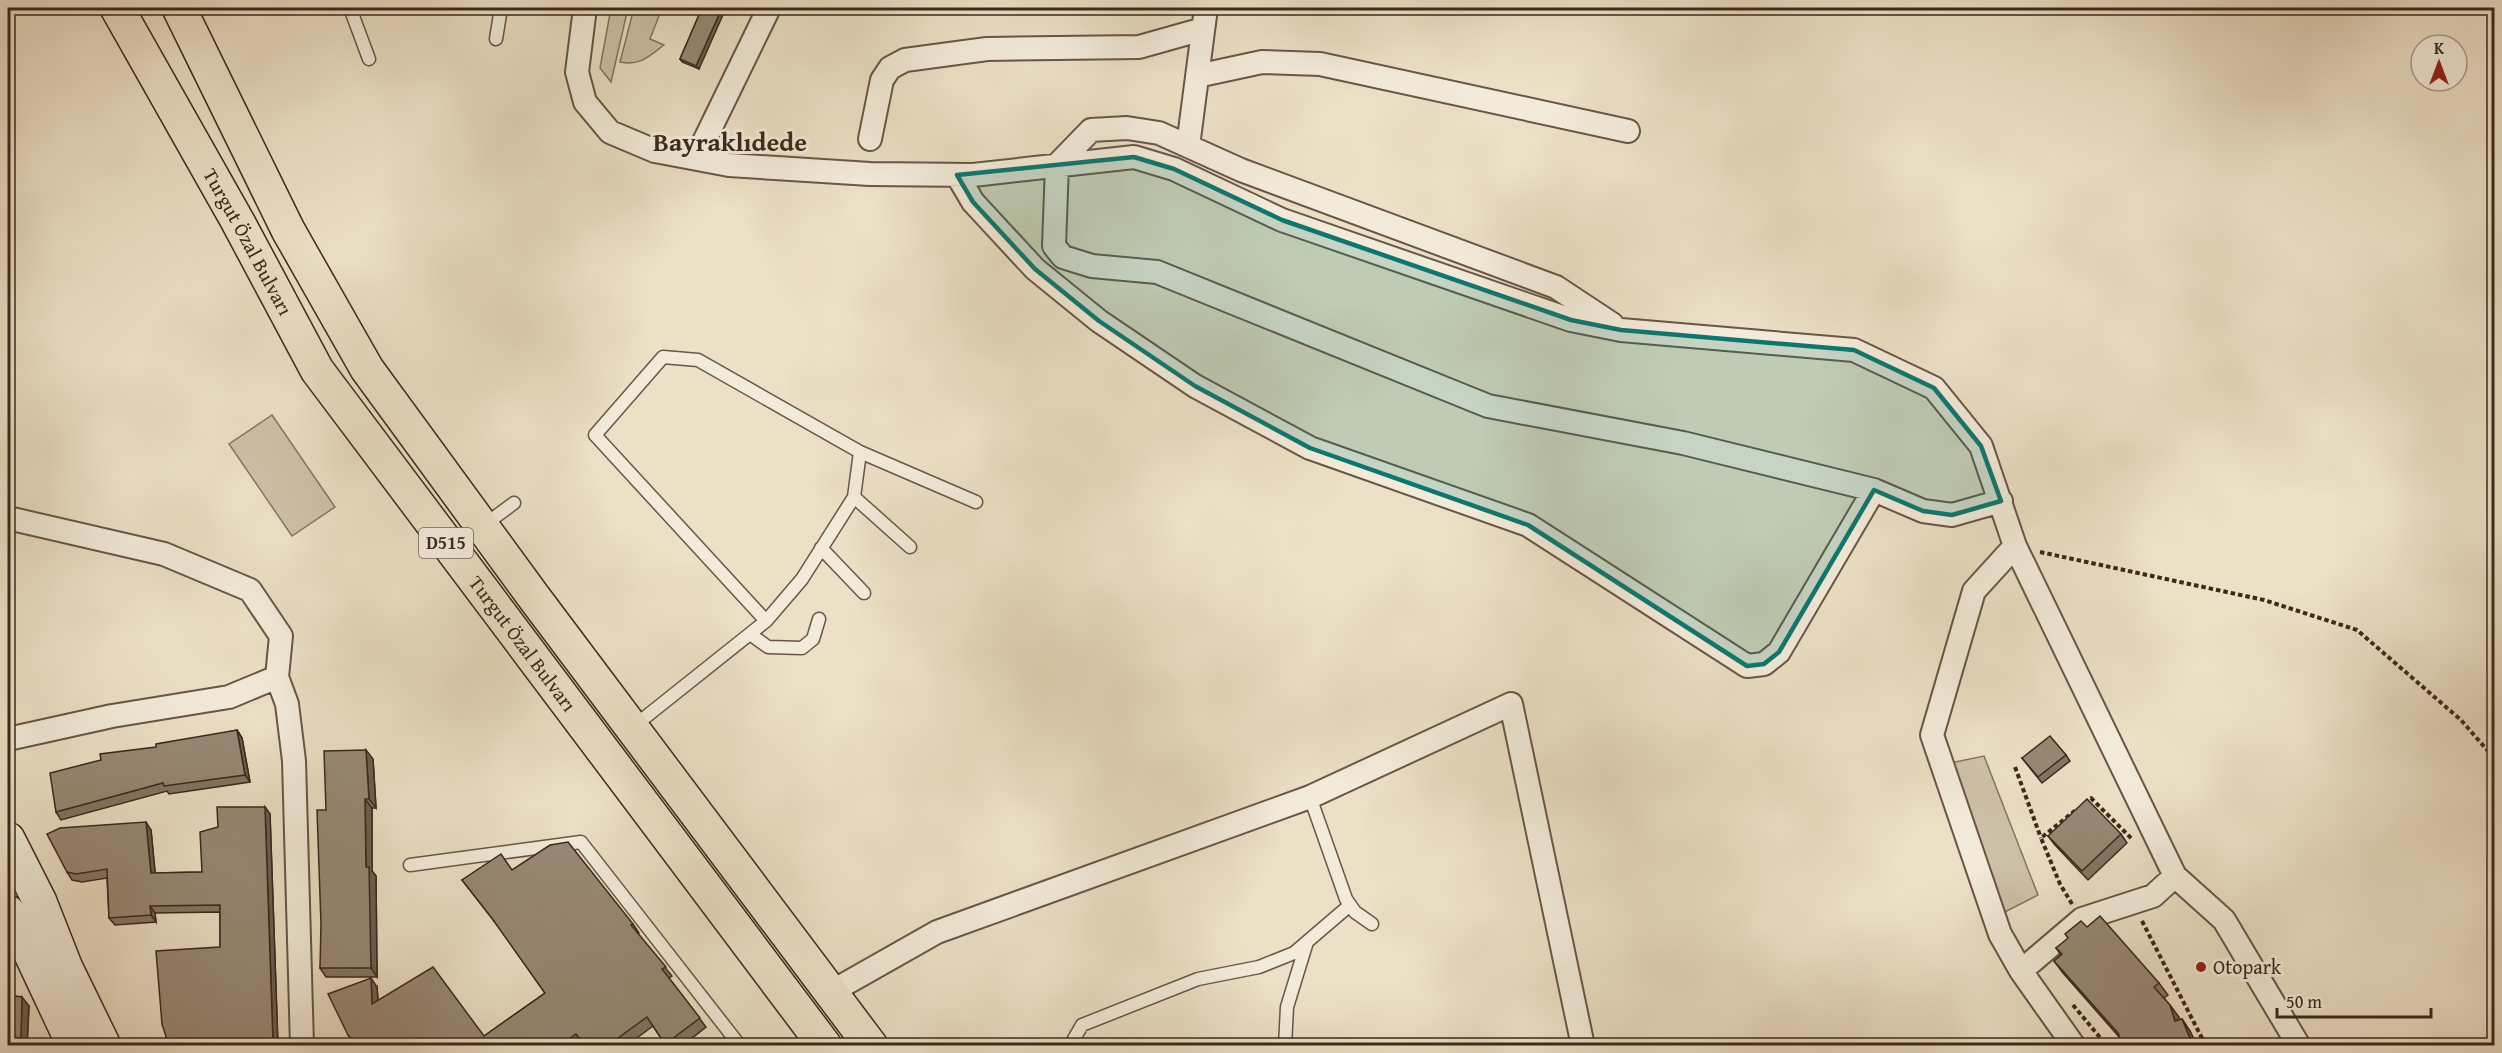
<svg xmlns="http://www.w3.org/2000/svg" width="2502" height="1053" font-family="'Gentium Book Plus',serif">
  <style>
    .green { fill: #cec1a9; stroke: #857463; stroke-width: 1.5 }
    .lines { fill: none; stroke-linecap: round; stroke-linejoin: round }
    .lane-casing { stroke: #685647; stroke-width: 15 }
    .street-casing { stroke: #685647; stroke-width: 26 }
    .secondary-casing { stroke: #3c281d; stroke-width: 36 }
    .highway-casing { stroke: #3c281d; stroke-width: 36 }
    .path { stroke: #3c281d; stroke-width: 4; stroke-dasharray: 4.5 3; stroke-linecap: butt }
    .lane { stroke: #f3ebda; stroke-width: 12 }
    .street { stroke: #f3ebda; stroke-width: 22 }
    .secondary { stroke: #f3ebda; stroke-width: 33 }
    .highway { stroke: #ece0c6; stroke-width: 33 }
    .wall { fill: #837565; stroke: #3c281d; stroke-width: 1.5 }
    .shaded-wall { fill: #6a5f52; stroke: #3c281d; stroke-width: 1.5 }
    .building { fill: #988875; stroke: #3c281d; stroke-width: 1.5 }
    .marked { fill: #0f766e; fill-opacity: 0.2; stroke: #0f766e; stroke-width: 4.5; stroke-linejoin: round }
    .poi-dot { fill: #8f2418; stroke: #f3ebda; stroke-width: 2 }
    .labels { text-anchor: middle; stroke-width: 6; stroke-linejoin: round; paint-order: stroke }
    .shield { fill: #f3ebda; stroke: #736256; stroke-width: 1.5 }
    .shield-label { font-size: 18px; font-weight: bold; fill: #3c281d }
    .street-label { font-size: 20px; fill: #3c281d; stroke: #f3ebda }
    .poi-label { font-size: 20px; fill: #3c281d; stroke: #f3ebda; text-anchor: start }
    .district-label { font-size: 26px; font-weight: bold; fill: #3c281d; stroke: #f3ebda }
  </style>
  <rect width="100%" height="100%" fill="#ece0c6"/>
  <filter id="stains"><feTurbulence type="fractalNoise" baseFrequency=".00333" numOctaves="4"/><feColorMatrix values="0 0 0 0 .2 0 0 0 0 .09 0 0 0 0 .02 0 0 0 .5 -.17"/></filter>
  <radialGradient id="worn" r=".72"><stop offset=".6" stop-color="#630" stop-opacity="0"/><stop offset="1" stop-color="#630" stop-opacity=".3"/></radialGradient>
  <path class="green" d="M611 8H628L611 82 600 68Z
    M634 8H662L650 39 664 45C648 57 640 66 620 62Z
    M272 415 335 507 292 536 229 444Z
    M1984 756 2038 895 2001 914 1950 763Z"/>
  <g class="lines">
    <g class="lane-casing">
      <path id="lane" d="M350 8 369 59
        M496 39 501 8
        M854 497 910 547
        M483 526 514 503
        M821 548 864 593
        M766 621 595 435 663 357 698 360 860 452 976 502
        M750 634 768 647 802 648 813 639 819 619
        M633 727 766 621 802 579 854 497 860 452
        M1310 797 1346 899 1355 912 1372 924
        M410 865 581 842 737 1042 728 1046
        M1075 1046 1074 1039 1082 1025 1198 979 1259 967 1294 953 1350 905
        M1285 1046 1287 1007 1307 942"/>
    </g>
    <g class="street-casing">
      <path id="street" d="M585 8 577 72 585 102 610 132 655 151 729 165 870 174 973 175 1134 157 1174 169 1282 220 1571 320 1621 330 1854 350 1934 388 1981 446 2015 546 2175 876 2224 920 2299 1046
        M1197 76 1262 62 1320 64 1628 131
        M870 139 882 80 890 68 905 60 987 49 1139 47 1203 29
        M1188 146 1206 8
        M696 158 769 8
        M957 175 973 202 1035 269 1099 321 1195 386 1310 448 1528 525 1747 666 1764 664 1779 652 1874 490
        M1612 324 1556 287 1241 170 1159 133 1127 128 1091 130 1057 165 1054 246 1063 257 1092 266 1157 272 1488 406 1683 443 1874 490 1923 511 1952 515 2001 501
        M8 518 164 554 250 590 281 636 277 677 229 697 112 716 8 739
        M2015 546 1974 591 1932 735 2000 934 2021 971 2074 1046
        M277 677 287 704 294 761 302 1046
        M2021 971 2082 919 2153 896 2175 876
        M831 992 937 932 1310 797 1511 704 1583 1046"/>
    </g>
    <g class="secondary-casing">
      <path id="secondary" d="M8 839 40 902 66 968 104 1046
        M8 912 28 948 74 1046"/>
    </g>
    <g class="highway-casing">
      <g id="highway">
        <path id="s1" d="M117 8 238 222 317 370 825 1046"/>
        <path d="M179 8 288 230 367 369 533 596 871 1046"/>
      </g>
    </g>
    <path class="path" d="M2040 552 2264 600 2357 630 2461 720 2494 758
      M2015 767 2041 838
      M2085 803 2091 798 2132 839
      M2072 904 2060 884 2041 838 2077 809
      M2142 921 2206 1046
      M2073 1005 2107 1046"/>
    <use href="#lane" class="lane"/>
    <use href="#street" class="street"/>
    <use href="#secondary" class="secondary"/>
    <use href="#highway" class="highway"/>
  </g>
  <path class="wall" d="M702 8 699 69 682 62 680 59Z
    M237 730 242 738 250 782 169 794 167 791 61 820 56 812 156 747Z
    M2066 755 2070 761 2042 783 2022 758Z
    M373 759 376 808H372V871L376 876 377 977H326L320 968Z
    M265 807 270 814 278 1046H169L220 947V912L155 913 156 922 115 925 109 918 107 878 82 882 72 880 67 872 151 830 155 873 202 872 218 827Z
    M2121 834 2127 843 2088 880 2055 845 2048 836Z
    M512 870 633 924 639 933 638 934 672 976 669 978 706 1027 682 1046H666L653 1026 626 1046H584L582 1043 578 1046H356L348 1035 377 987 378 1001 484 1036 545 993 498 926 462 880Z
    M2087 927 2159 983 2168 995 2164 998 2180 1020 2182 1019 2190 1031 2197 1046H2123L2120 1038 2063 973 2054 961 2061 955 2056 948Z
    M8 995 29 1006 27 1046H8Z"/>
  <path class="shaded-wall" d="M722 8H726L699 69 696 66Z
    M237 730 242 738 250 782 245 775Z
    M366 750 373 759 376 808 369 799Z
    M365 799 372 808V871L376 876 377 977 371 968 366 867Z
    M265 807 270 814 278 1046H275L273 1042Z
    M146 822 151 830 156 881 151 873Z
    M150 906 155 913 156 922 151 915Z
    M371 978 377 987 379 1013 372 1004Z
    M22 997 29 1006 27 1046 21 1038Z
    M2170 1005 2179 1017 2184 1034 2175 1021Z
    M2182 1019 2190 1031 2197 1046H2193Z
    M9 1037 15 1046H8Z"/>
  <path class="building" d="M702 8H722L696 66 680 59Z
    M237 730 245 775 164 786 163 783 56 812 50 773 101 760 100 754 156 747V744Z
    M2050 736 2066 755 2038 777 2022 758Z
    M366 750 369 799H365L366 867H369L371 968H320L321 924 317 810H326L324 751Z
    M2087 799 2121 834 2082 871 2048 836Z
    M217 807H265L273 1042 214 1045V1046H169L162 1024 156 951 220 947V905L150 906 151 915 109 918 107 869 76 874 67 872 47 834 60 828 146 822 151 873 202 872 200 832 218 827Z
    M568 842 633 924 631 925 666 967 662 969 700 1018 665 1044 647 1017 607 1046H585L576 1034 559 1046H507L506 1043 503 1046H438V1045L437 1046H358L348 1035 328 994 371 978 372 1004 433 967 484 1036 545 993 491 917 462 880 501 854 512 870 550 845Z
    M2100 916 2159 983 2154 987 2170 1005 2175 1021 2182 1019 2193 1046H2123L2118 1033 2054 961 2062 954 2056 948 2068 938 2065 934 2081 921 2087 927Z
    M8 995 22 997 21 1038 9 1037 8 1046Z"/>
  <path class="marked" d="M1134 157 1174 169 1282 220 1571 320 1621 330 1854 350 1934 388 1981 446 2001 501 1952 515 1923 511 1874 490 1779 652 1764 664 1747 666 1528 525 1310 448 1195 386 1099 321 1035 269 973 202 957 175Z"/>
  <circle class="poi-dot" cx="2201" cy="967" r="6"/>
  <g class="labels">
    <rect class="shield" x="419" y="528" width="54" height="30" rx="4.5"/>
    <g class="shield-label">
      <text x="446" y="549">D515</text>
    </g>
    <g class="street-label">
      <text dy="7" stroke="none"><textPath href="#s1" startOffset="268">Turgut Özal Bulvarı</textPath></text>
      <text dy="7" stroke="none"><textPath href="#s1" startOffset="756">Turgut Özal Bulvarı</textPath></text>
    </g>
    <g class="poi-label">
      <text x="2213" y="974">Otopark</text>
    </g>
    <g class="district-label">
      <text x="730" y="151">Bayraklıdede</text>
    </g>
  </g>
  <rect width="2502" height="1053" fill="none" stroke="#ece0c6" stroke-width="30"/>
  <rect x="9" y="9" width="2484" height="1035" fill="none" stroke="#3c281d" stroke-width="3"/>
  <rect x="15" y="15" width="2472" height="1023" fill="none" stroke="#3c281d" stroke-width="1.5"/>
  <g transform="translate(2439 63)"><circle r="28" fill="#f3ebda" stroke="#aa9d8e" stroke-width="1.5"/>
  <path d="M0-4.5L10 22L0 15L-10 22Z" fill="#8f2418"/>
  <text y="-9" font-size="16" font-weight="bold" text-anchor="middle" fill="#3c281d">K</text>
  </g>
  <path d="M2277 1008v9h154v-9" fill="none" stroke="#3c281d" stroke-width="3"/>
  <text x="2286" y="1008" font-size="18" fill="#3c281d" stroke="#f3ebda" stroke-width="4.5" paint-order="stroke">50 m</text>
  <rect width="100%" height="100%" filter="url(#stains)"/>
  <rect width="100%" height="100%" fill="url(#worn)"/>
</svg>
